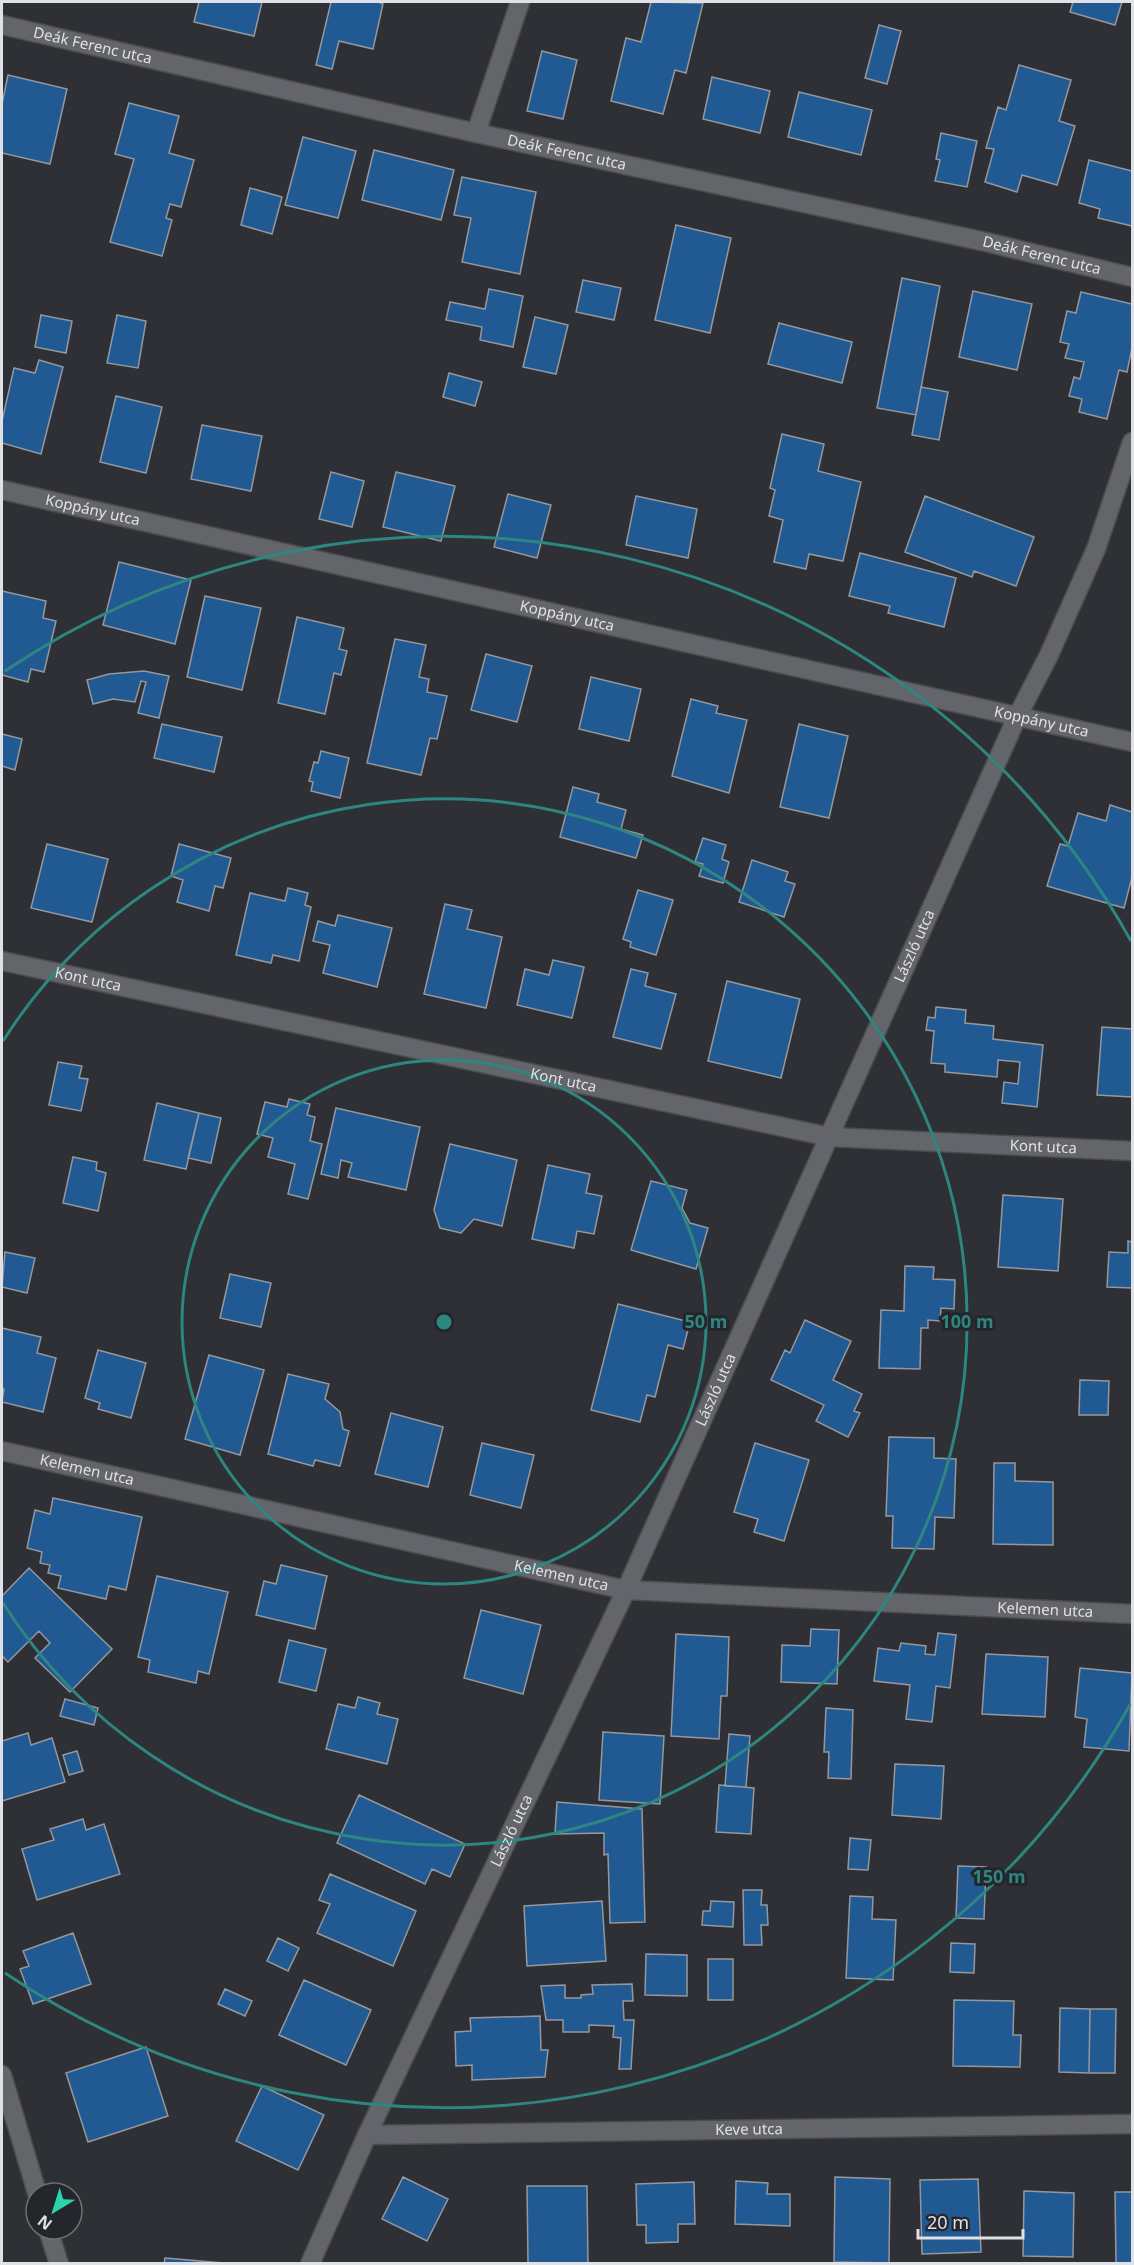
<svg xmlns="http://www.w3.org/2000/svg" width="1134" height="2265" font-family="'Noto Sans',sans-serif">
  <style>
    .building { fill: #215993; stroke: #94989d; stroke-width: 1.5 }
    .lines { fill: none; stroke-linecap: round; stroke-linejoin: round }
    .minor-casing { stroke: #4b4c50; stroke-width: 21 }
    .minor { stroke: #64656b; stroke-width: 18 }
    .ring { fill: none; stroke: #2e8680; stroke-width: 3 }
    .labels { text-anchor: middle; stroke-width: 6; stroke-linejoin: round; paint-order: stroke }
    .street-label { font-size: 15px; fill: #e0e1e4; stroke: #24262b }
    .centre { fill: #2e8680; stroke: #24262b; stroke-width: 3 }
    .ring-label { font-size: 18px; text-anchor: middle; font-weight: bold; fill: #2e8680; stroke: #24262b; stroke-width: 6; stroke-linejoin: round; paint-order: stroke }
  </style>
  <rect width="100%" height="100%" fill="#2e3035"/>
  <path class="building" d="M199 2H262L254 36 194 22Z
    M331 2H378L383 4 373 49 339 41 332 69 316 65Z
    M651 2 703 3 686 73 675 70 663 114 611 101 626 38 641 42Z
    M1073 2H1122L1115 25 1070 12Z
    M879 25 901 31 887 84 865 78Z
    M542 51 577 60 563 119 527 111Z
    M1019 65 1071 80 1059 121 1075 126 1057 185 1022 175 1017 192 985 182 994 149 986 148 998 107 1006 110Z
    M8 75 67 89 50 164 2 153V104Z
    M712 77 770 91 760 133 703 119Z
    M799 92 872 110 861 155 788 137Z
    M129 103 179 116 169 153 194 160 181 207 170 204 166 218 172 220 162 256 110 242 134 159 115 154Z
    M941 133 977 141 967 187 935 181 940 160 936 159Z
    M303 137 356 151 338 218 285 205Z
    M374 150 454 170 441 220 362 200Z
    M1089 160 1132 171V226L1098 218 1100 209 1079 203Z
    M462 177 536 192 520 274 462 262 471 218 454 215Z
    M250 188 282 197 272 234 241 225Z
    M676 225 731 238 710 333 655 320Z
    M902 278 940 286 916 415 877 408Z
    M583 280 621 288 614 320 576 312Z
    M489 289 523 296 513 347 480 340 482 327 446 320 450 302 485 309Z
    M973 291 1032 304 1017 370 959 357Z
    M1081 292 1132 304V348L1127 372 1119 370 1107 419 1079 412 1082 399 1069 396 1074 377 1080 379 1084 362 1065 358 1069 344 1060 342 1067 311 1076 313Z
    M41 315 72 321 66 353 35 347Z
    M117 315 146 321 138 368 107 363Z
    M535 317 568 325 556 374 523 367Z
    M779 323 852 342 842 383 768 364Z
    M39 360 63 367 41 454 2 443V421L14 368 35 373Z
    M449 373 482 382 475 406 443 397Z
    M921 387 948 392 939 440 912 435Z
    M116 396 162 407 146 473 100 462Z
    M202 425 262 436 251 491 191 479Z
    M782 434 824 444 818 471 861 482 843 561 809 554 806 569 774 562 783 520 769 516 775 490 770 488Z
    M331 472 364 481 352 527 319 519Z
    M396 472 455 486 441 541 383 527Z
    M508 494 551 505 537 558 494 547Z
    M636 496 697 509 688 558 626 545Z
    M925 496 1034 537 1016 586 974 571 972 577 905 552Z
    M860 553 956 578 944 627 888 613 890 606 849 596Z
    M119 562 191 580 175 644 103 625Z
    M2 591 46 601 43 618 56 621 44 672 31 669 28 682 2 675Z
    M205 596 261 608 242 690 187 677Z
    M297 617 344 628 339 649 347 651 341 675 334 673 325 714 278 703Z
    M395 639 426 645 419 677 429 679 427 692 447 696 437 739 430 738 421 775 367 763Z
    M486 654 532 666 517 722 471 710Z
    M144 671 169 676 159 718 138 713 146 682 141 681 135 702 113 699 93 704 87 680 109 674Z
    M591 677 641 689 629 741 579 729Z
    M691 699 718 706 716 713 747 720 729 793 672 776Z
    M162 724 222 737 214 772 154 758Z
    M799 724 848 736 829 818 780 807Z
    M2 734 22 739 15 770 2 766Z
    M321 751 349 758 340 798 311 791 313 782 309 781 314 762 318 763Z
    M573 787 599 794 597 802 626 810 621 829 643 835 636 858 560 837Z
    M1110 805 1132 812V877L1124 908 1047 886 1060 844 1068 846 1078 813 1106 821Z
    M703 838 726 845 722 859 729 862 723 883 699 876 703 864 695 862Z
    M47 844 108 859 92 922 31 908Z
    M179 844 231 858 223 888 215 886 209 911 177 902 183 880 171 876Z
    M752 860 788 872 785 881 795 884 784 917 739 902Z
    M288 888 308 893 305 905 311 907 299 961 273 955 271 963 236 955 250 893 285 901Z
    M638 890 673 900 656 955 630 947 631 942 623 939Z
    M445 904 472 910 467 929 502 937 486 1008 424 994Z
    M338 915 392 928 377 987 323 973 330 945 313 941 318 921 335 926Z
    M553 960 584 967 572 1018 517 1005 525 969 549 975Z
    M631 969 648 973 645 986 676 994 661 1049 613 1037Z
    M727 981 800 999 781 1078 708 1061Z
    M936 1007 966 1010 965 1023 994 1026 993 1039 1043 1045 1037 1107 1002 1103 1004 1082 1018 1084 1020 1062 998 1060 997 1077 945 1072V1064L931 1063 934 1031 926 1030 928 1017 935 1018Z
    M1102 1027 1132 1029V1097L1097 1095Z
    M58 1062 82 1066 79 1078 88 1079 81 1111 49 1105Z
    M289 1099 310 1104 307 1115 315 1117 310 1141 322 1144 308 1199 288 1194 295 1164 268 1157 273 1138 257 1134 265 1102 287 1107Z
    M157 1103 199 1113 186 1169 144 1160Z
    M336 1108 420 1127 406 1190 348 1177 352 1163 341 1160 338 1178 321 1174Z
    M199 1113 221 1118 211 1163 188 1158Z
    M450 1144 517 1160 502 1226 474 1219 461 1233 440 1228 434 1210Z
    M73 1157 97 1162 96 1170 106 1173 98 1211 63 1203Z
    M548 1165 590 1174 586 1193 602 1196 594 1234 577 1231 574 1248 532 1239Z
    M651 1181 687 1190 682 1208 690 1223 708 1228 696 1269 631 1250Z
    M1003 1195 1063 1199 1058 1271 998 1267Z
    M1128 1241 1132 1242V1288L1107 1287 1109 1252 1128 1253Z
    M5 1252 35 1258 27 1293 2 1287Z
    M905 1266 934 1267 933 1279 955 1280 954 1309 941 1308 940 1321 928 1320V1328H921L920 1369 879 1368 881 1310 904 1311Z
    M230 1274 271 1283 261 1327 220 1318Z
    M618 1304 690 1322 683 1349 668 1345 655 1397 647 1395 640 1422 591 1410Z
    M805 1320 851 1341 833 1380 862 1394 854 1411 860 1413 848 1437 816 1421 824 1405 771 1380 785 1350 790 1353Z
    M2 1328 41 1337 37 1353 56 1358 43 1412 2 1402 4 1389 2 1388Z
    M98 1350 146 1363 131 1418 98 1409 100 1403 85 1398Z
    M209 1355 264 1370 240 1455 185 1439Z
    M288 1374 329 1384 325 1399 340 1412 343 1429 349 1431 340 1466 315 1460 313 1466 268 1454Z
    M1080 1380 1109 1381 1108 1415H1079Z
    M391 1413 443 1427 428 1487 375 1474Z
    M889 1437 934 1438V1458L956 1459 954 1518 935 1517 934 1549 892 1548 893 1516H886Z
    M482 1443 534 1455 521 1508 470 1495Z
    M755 1443 809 1460 784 1541 754 1532 758 1519 734 1512Z
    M994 1463H1015V1481L1053 1482V1545L993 1544Z
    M53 1498 142 1517 126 1590 109 1586 106 1599 58 1588 61 1576 48 1573 50 1565 40 1563 42 1552 27 1548 35 1510 50 1514Z
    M281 1565 327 1576 315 1629 256 1615 264 1581 276 1584Z
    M29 1568 112 1649 70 1692 35 1658 50 1643 39 1631 8 1662 2 1656V1596Z
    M157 1576 228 1592 209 1674 198 1671 196 1683 148 1672 150 1660 138 1657Z
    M481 1610 541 1625 523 1694 464 1678Z
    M811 1629 839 1630 837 1684 781 1682 782 1645 810 1646Z
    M938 1633 956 1635 950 1688 936 1686 932 1722 906 1719 910 1685 874 1681 878 1648 899 1651 901 1643 926 1646 925 1654 935 1655Z
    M676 1634 729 1637 727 1696H721L719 1739 671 1736Z
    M289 1640 326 1649 316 1691 279 1682Z
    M986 1654 1048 1657 1045 1717 982 1714Z
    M1080 1668 1132 1673 1129 1751 1084 1747 1087 1719 1075 1717Z
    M358 1697 380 1703 377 1714 398 1719 387 1764 326 1749 338 1704 355 1708Z
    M65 1699 98 1708 94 1725 60 1716Z
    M826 1708 853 1710 851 1779 828 1778 829 1752H824Z
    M603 1732 664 1736 660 1804 599 1800Z
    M28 1733 31 1745 52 1738 65 1782 2 1801V1741Z
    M729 1734 750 1736 746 1787 725 1786Z
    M77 1751 83 1771 69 1775 63 1755Z
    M895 1764 944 1766 941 1819 892 1815Z
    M719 1785 754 1788 751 1834 716 1832Z
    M359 1795 465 1844 450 1877 432 1869 425 1884 337 1843Z
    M557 1802 642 1809 645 1922 610 1923 608 1854 604 1855V1833L555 1834Z
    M83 1819 86 1830 104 1824 120 1874 37 1900 22 1849 54 1840 50 1829Z
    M850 1838 871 1840 868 1870 848 1869Z
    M958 1866 986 1867 984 1919 956 1918Z
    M330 1874 416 1911 393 1966 317 1933 330 1904 319 1900Z
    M743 1890H762L761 1905H767L768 1925H761L762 1945H744Z
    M850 1896 873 1897 872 1919 896 1920 893 1980 846 1978Z
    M602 1901 606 1961 527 1966 524 1906Z
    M711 1901 734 1902 733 1927 702 1925 703 1911H710Z
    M73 1933 91 1984 33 2004 20 1969 29 1966 23 1951Z
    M278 1938 299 1948 288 1971 267 1961Z
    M951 1943 975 1944 974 1973 950 1972Z
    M646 1954 687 1955V1996L645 1995Z
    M708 1959H733V2000H708Z
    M304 1980 371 2010 346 2065 279 2035Z
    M632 1984 633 2001H623L624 2020H634L631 2069H619L621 2038 613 2037 614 2026 589 2025V2032H563V2020H546L541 1986 565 1985V1998H581V1995L593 1994 592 1985Z
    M225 1989 252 2001 245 2016 218 2004Z
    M954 2000 1014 2001 1013 2035H1021L1020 2067 953 2066Z
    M1060 2008 1090 2009 1089 2073 1059 2072Z
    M1090 2009H1116L1115 2073H1089Z
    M540 2016 541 2050H548L545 2077 472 2080V2065L456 2066 455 2032 471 2031 470 2018Z
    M146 2047 168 2116 88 2142 66 2073Z
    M262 2086 324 2115 298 2170 236 2141Z
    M403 2177 448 2199 427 2241 382 2219Z
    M835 2177 890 2179 889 2263 834 2262Z
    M978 2179 981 2252 922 2254 920 2180Z
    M736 2181 768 2183 767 2194H790V2226L735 2224Z
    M694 2182 695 2224H678V2242L646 2243V2225H637L636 2184Z
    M527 2186H587L588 2264H528Z
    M1024 2191 1074 2193 1073 2257 1023 2256Z
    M1115 2192H1132V2264H1116Z
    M165 2258 223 2263V2264H164Z"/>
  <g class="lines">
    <g class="minor-casing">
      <g id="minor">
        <path id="s1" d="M2 25 476 133 986 242 1132 277"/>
        <path d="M476 133 520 2"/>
        <path id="s2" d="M2 490 1132 742"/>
        <path id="s3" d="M2 961 830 1137 1132 1151"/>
        <path id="s4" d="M2 1451 626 1590 1132 1614"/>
        <path d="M2 2075 37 2193"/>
        <path id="s5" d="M367 2135 1132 2124"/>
        <path d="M48 2229 59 2264"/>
        <path id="s6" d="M310 2264 367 2135 626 1590 1017 717 1049 655 1096 549 1132 442"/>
      </g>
    </g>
    <use href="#minor" class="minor"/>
  </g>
  <g class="ring">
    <circle cx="444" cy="1322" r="262"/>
    <path d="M3 1041A523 523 0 1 1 3 1603"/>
    <path d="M1131 1703A785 785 0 0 1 5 1973M5 671A785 785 0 0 1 1131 941"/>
  </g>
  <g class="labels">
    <g class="street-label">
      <text dy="5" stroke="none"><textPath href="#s1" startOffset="93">Deák Ferenc utca</textPath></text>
      <text dy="5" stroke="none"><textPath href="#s1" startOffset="579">Deák Ferenc utca</textPath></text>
      <text dy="5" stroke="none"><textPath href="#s1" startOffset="1065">Deák Ferenc utca</textPath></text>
      <text dy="5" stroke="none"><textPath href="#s2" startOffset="93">Koppány utca</textPath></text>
      <text dy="5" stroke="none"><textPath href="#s2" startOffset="579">Koppány utca</textPath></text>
      <text dy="5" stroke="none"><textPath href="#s2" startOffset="1065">Koppány utca</textPath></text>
      <text dy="5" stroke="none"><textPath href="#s6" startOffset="1450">László utca</textPath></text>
      <text dy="5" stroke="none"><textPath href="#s3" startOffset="88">Kont utca</textPath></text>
      <text dy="5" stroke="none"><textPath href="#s3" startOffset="574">Kont utca</textPath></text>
      <text dy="5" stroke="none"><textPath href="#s3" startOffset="1060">Kont utca</textPath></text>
      <text dy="5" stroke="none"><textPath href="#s6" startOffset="964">László utca</textPath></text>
      <text dy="5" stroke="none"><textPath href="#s4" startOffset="87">Kelemen utca</textPath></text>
      <text dy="5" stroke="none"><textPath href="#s4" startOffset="573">Kelemen utca</textPath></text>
      <text dy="5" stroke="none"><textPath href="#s4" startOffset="1059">Kelemen utca</textPath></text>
      <text dy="5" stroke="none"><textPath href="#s6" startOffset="478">László utca</textPath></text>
      <text dy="5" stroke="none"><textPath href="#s5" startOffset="382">Keve utca</textPath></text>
    </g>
  </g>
  <circle cx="444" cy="1322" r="9" class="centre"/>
  <g class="ring-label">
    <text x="706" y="1328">50 m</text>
    <text x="967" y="1328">100 m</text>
    <text x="999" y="1883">150 m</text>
  </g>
  <rect width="1134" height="2265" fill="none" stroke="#e0e1e4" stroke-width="6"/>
  <g transform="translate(54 2211) rotate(218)"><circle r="28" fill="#24262b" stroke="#6f7175" stroke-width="1.5"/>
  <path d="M0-4.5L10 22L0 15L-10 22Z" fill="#29d5ad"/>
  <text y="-9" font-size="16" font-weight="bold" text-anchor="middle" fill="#e0e1e4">N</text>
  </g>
  <path d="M918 2229v9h105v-9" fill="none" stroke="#e0e1e4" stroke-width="3"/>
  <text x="927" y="2229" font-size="18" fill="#e0e1e4" stroke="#24262b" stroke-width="4.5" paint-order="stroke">20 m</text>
</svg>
